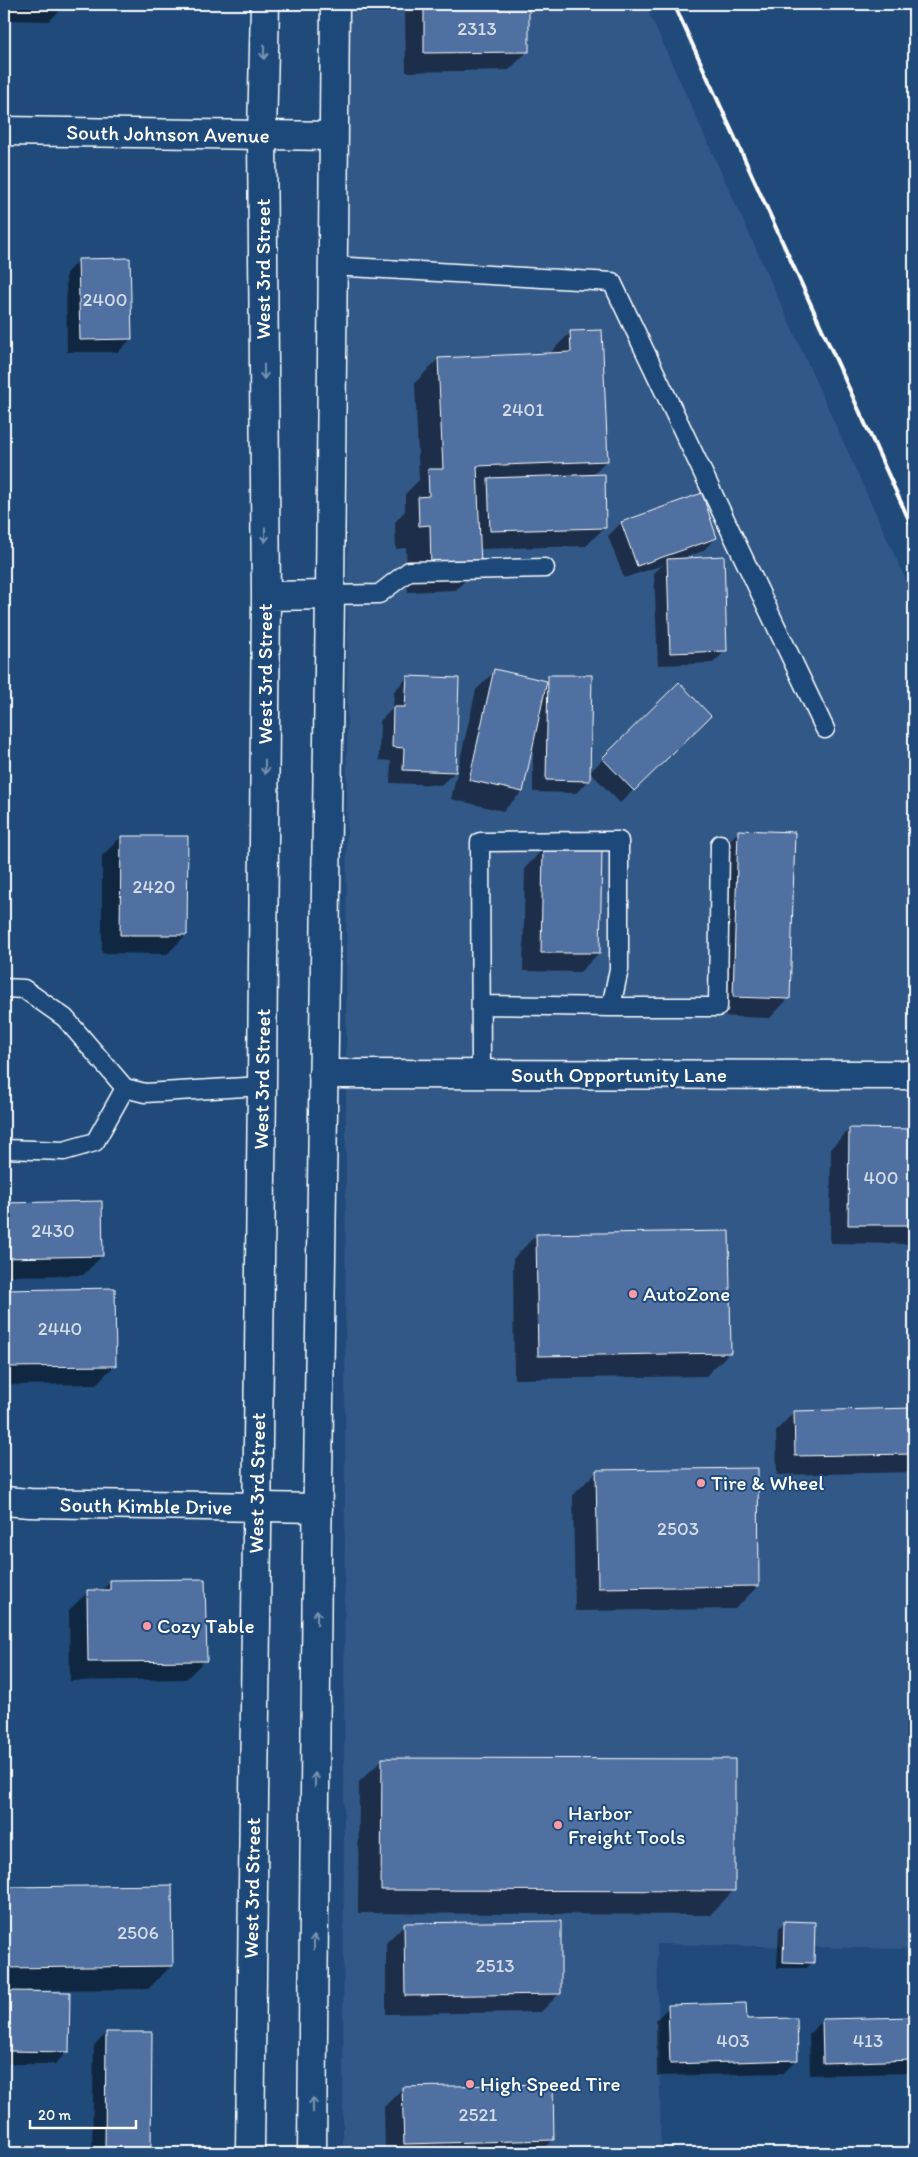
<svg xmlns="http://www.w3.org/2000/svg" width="918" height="2157" font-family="Itim,sans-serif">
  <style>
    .built { fill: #325887 }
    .shadow { fill: #0007 }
    .building { fill: #5070a0; stroke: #fff }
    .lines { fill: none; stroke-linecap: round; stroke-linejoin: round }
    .service-casing { stroke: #fff; stroke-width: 21 }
    .minor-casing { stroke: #fff; stroke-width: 31 }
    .primary-casing { stroke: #fff; stroke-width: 31 }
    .service { stroke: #1f4a7a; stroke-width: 18 }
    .minor { stroke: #1f4a7a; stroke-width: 28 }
    .primary { stroke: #1f4a7a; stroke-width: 28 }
    .rail { stroke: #fff; stroke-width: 4 }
    .oneway { stroke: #7992af }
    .poi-dot { fill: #ff9aa2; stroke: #1f4a7a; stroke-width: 2 }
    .labels { text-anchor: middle; stroke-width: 4; stroke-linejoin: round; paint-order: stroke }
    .number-label { font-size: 19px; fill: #d3dbe7 }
    .street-label { font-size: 21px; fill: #fff; stroke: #1f4a7a }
    .poi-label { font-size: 21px; fill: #fff; stroke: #1f4a7a; text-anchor: start }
  </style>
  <rect width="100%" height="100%" fill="#1f4a7a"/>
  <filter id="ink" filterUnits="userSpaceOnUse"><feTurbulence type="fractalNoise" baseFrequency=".02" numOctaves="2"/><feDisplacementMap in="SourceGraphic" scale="10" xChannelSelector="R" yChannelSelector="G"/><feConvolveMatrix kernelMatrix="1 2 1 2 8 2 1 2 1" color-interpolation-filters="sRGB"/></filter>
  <g filter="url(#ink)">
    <path class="built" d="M349 4H645L914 598V1949L657 1944 661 2153H343Z"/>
    <path class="shadow" d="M4 4H67L49 21 4 20Z
      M412 4H528V51L509 70 406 72 405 10Z
      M79 260 131 339 118 352H67L66 273Z
      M570 333 607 460 592 475 605 527 586 546 479 549V566L456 590 408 592 406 548 396 549 395 522 405 511V494L419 480 415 383 438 359 549 354Z
      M621 523 716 537 703 551 680 559 726 650 713 663 658 665 654 573 663 565 624 578 608 536Z
      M495 671 543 682 549 676 589 780 576 793 533 792V738L522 792 503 811 451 799 476 690Z
      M407 678 455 772 441 785 390 783 391 761 379 760 380 721 393 708 394 691Z
      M679 684 710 716 620 803 590 772Z
      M739 831 788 999 770 1018 714 1016 720 850Z
      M121 837 186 935 167 954 102 953V856Z
      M543 849 599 953 580 972 523 971 525 868Z
      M850 1129 914 1130V1244L830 1243 831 1148Z
      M100 1202 102 1256 83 1275 4 1276V1204Z
      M536 1235 730 1352 706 1376 514 1379 513 1259Z
      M114 1290 115 1365 96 1384 4 1385V1291Z
      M914 1409V1472L777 1475 776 1431 794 1412Z
      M597 1471 758 1586 735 1609 575 1611 573 1495Z
      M111 1581 205 1660 186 1679 70 1681 69 1610 88 1592H101Z
      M383 1759 733 1891 710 1915 358 1913 359 1782Z
      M171 1887 172 1965 148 1989 26 1990 68 2051 55 2064H4V1999L12 1991H4V1889Z
      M785 1922 813 1962 806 1968H777L779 1929Z
      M405 1924 560 1993 541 2012 386 2014V1943Z
      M669 2007 746 2021 797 2059 784 2073 657 2076 656 2020Z
      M914 2018V2073L810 2075 809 2034 822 2021Z
      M107 2033 150 2148 144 2153H92L94 2046Z
      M403 2088 553 2140 540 2153H385L384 2107Z"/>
    <path class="building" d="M424 4H529V52L424 53Z
      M130 258 132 339 80 340 78 259Z
      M602 330 608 461 477 466 481 566 431 569 430 525 419 526 418 497 429 496 428 469H443L438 358 571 352 570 331Z
      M605 474 606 528 490 531 488 478Z
      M702 493 717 538 637 566 621 522Z
      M724 556 727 651 670 653 667 559Z
      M494 669 547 681 523 792 469 780Z
      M548 675H592L590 781 546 780Z
      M407 676 459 678 456 772 403 770 404 748 392 747 393 707H405Z
      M679 682 711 716 634 791 602 758Z
      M738 830 795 832 790 999 733 997Z
      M121 836H188L187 935H120Z
      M543 848 602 849 600 953H541Z
      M849 1128 914 1129V1225H848Z
      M102 1201 103 1256 4 1258V1203Z
      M729 1231 731 1353 538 1356 536 1234Z
      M115 1288 116 1366 4 1367V1290Z
      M914 1408V1454L795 1456 794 1411Z
      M758 1468 759 1586 598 1588 596 1470Z
      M205 1579 207 1661 88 1662 87 1590H110V1580Z
      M382 1758 735 1759V1891L381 1890Z
      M172 1885 173 1966 4 1968V1887Z
      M561 1921V1994L405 1996 404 1923Z
      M784 1921 815 1922 814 1963 783 1962Z
      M10 1991 70 1992 69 2052 8 2051Z
      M746 2003 747 2019 797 2018 798 2060 670 2064 668 2005Z
      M914 2017V2060L823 2063 822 2019Z
      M106 2032H152L151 2148 105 2147Z
      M553 2084 554 2140 404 2144 402 2087Z"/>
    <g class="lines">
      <g class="service-casing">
        <path id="service" d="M332 266 612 282 825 729
          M330 595 379 594 409 571 545 568
          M4 988 24 989 65 1018 125 1088 145 1093 262 1086
          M481 1005 611 1007
          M481 1074 480 842 619 841V969L611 1007H718L720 844
          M4 1149 64 1151 95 1142 125 1088"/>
      </g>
      <g class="minor-casing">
        <path id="minor" d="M4 131 333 136
          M323 1074 914 1075
          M4 1501 30 1503 318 1508"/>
      </g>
      <g class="primary-casing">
        <path id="primary" d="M266 596 330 595
          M250 2153 262 1086 266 596 262 136 265 4
          M312 2153 317 1553 330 595 335 4"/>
      </g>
      <use href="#service" class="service"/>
      <use href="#minor" class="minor"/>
      <use href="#primary" class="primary"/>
      <path class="rail" d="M674 4 914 531"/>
    </g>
    <defs><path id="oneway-shaft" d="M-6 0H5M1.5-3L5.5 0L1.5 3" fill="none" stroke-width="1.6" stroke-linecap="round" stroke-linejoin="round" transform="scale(1.25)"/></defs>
    <g class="oneway">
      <use href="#oneway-shaft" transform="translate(264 52) rotate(91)"/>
      <use href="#oneway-shaft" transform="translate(264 372) rotate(90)"/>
      <use href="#oneway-shaft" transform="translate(265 535) rotate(90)"/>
      <use href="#oneway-shaft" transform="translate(265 767) rotate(90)"/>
      <use href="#oneway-shaft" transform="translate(317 1617) rotate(-90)"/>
      <use href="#oneway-shaft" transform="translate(315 1780) rotate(-90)"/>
      <use href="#oneway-shaft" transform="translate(314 1942) rotate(-90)"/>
      <use href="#oneway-shaft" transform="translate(313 2105) rotate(-90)"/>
    </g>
  </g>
  <g class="poi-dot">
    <circle cx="633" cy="1294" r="5"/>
    <circle cx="701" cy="1483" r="5"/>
    <circle cx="147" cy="1626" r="5"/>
    <circle cx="558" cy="1825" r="5"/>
    <circle cx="470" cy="2084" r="5"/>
  </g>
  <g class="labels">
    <g class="number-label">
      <text x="477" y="35">2313</text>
      <text x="105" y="306">2400</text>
      <text x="523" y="416">2401</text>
      <text x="154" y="893">2420</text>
      <text x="881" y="1184">400</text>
      <text x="53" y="1237">2430</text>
      <text x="60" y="1335">2440</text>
      <text x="678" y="1535">2503</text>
      <text x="138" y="1939">2506</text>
      <text x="495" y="1972">2513</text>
      <text x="733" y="2047">403</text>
      <text x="868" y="2047">413</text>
      <text x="478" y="2121">2521</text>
    </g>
    <g class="street-label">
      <text transform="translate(168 134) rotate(1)" y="7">South Johnson Avenue</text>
      <text transform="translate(263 269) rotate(-90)" y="7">West 3rd Street</text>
      <text transform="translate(265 674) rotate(-90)" y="7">West 3rd Street</text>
      <text x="619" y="1082">South Opportunity Lane</text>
      <text transform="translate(262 1079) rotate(-89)" y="7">West 3rd Street</text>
      <text transform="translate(257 1483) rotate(-89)" y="7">West 3rd Street</text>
      <text transform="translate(146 1506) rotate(1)" y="7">South Kimble Drive</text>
      <text transform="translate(252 1888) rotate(-89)" y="7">West 3rd Street</text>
    </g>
    <g class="poi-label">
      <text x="643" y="1301">AutoZone</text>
      <text x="711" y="1490">Tire &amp; Wheel</text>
      <text x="157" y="1633">Cozy Table</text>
      <text x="568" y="1820">Harbor<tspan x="568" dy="24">Freight Tools</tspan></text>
      <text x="480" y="2091">High Speed Tire</text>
    </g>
  </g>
  <rect width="918" height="2157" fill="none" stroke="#1f4a7a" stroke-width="20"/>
  <rect x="10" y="10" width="898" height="2137" fill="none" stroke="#fff" stroke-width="2" filter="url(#ink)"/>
  <path d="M30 2120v8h106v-8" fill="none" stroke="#ffffff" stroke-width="2.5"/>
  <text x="38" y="2120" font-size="15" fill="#ffffff" stroke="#1f4a7a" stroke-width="4" paint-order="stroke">20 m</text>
</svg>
